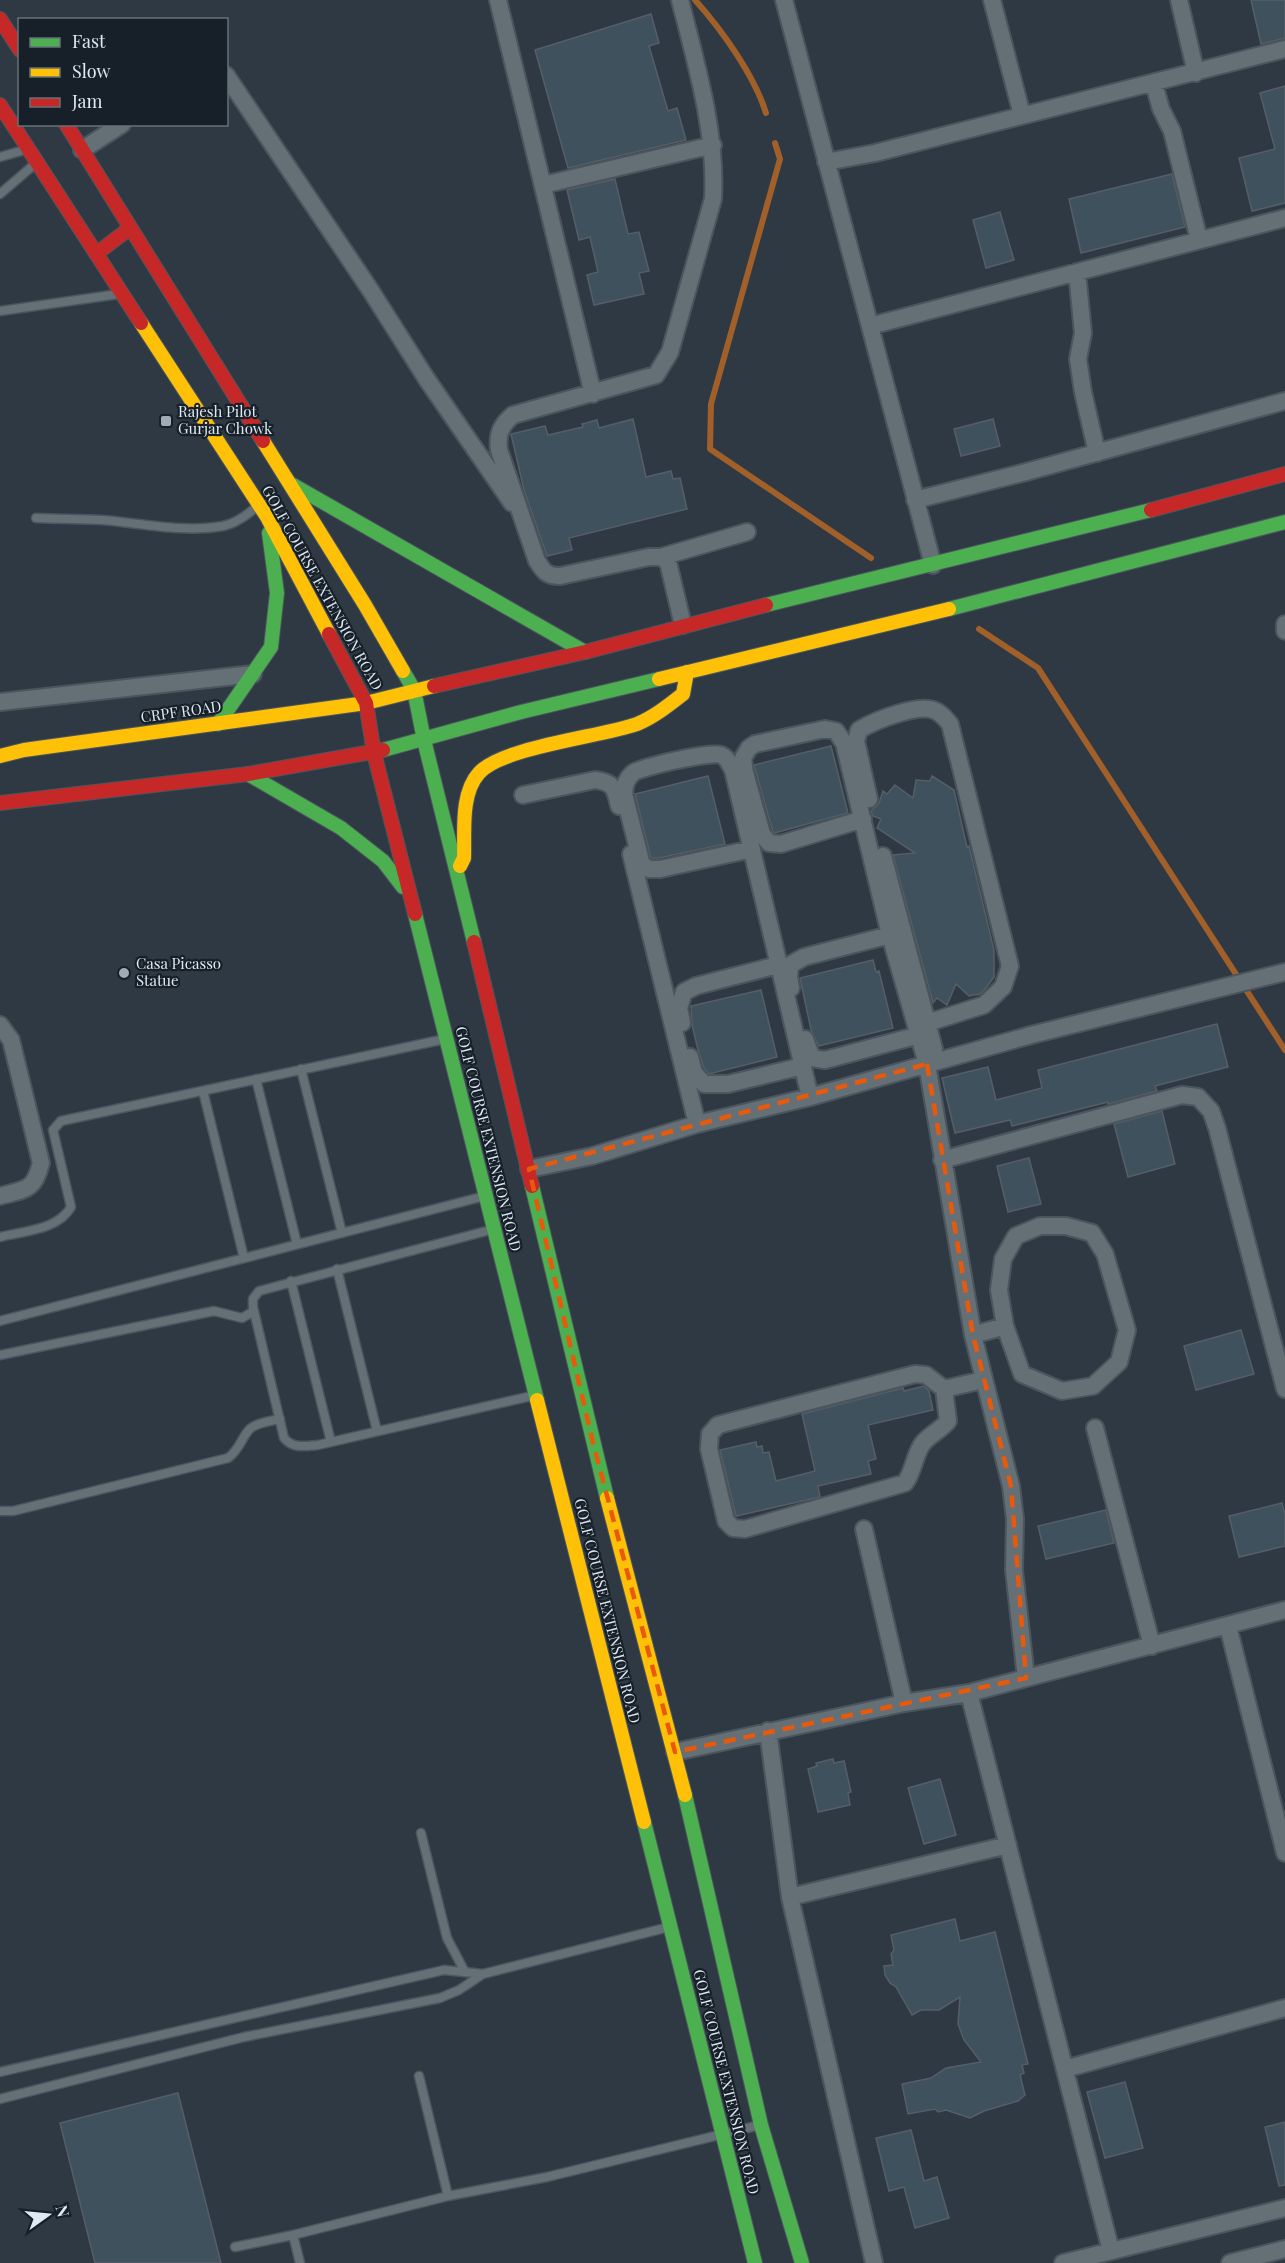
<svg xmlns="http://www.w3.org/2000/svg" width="1285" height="2263" font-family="'Playfair Display',serif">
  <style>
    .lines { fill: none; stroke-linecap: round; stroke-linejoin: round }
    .stream { stroke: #a15f2a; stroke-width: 6 }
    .building { fill: #40515e; stroke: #555e67; stroke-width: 1.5 }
    .lane-casing { stroke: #4b555d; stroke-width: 11 }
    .street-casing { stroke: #4b555d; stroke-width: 20 }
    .fast-casing { stroke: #4b555d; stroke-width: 16 }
    .slow-casing { stroke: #4b555d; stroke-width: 16 }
    .jam-casing { stroke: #4b555d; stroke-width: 16 }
    .lane { stroke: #656f76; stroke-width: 8 }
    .street { stroke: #656f76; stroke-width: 16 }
    .fast { stroke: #4caf50; stroke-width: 14 }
    .slow { stroke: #ffc107; stroke-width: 14 }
    .jam { stroke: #c62828; stroke-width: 14 }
    .marked { fill: none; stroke: #e8590c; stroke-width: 4.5; stroke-dasharray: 12 8; stroke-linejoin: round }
    .poi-dot { fill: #a0abb6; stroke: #172028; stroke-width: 2 }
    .labels { text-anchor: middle; stroke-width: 4.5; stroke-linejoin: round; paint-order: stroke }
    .poi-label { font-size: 15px; fill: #dde9f4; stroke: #172028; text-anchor: start }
    .street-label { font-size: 15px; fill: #dde9f4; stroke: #172028 }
  </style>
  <rect width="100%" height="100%" fill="#2e3943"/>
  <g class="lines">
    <path class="stream" d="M695 0C722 30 754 75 766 113
      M775 143 780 159 711 404 710 449 871 558
      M979 629 1038 668 1285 1050"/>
  </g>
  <path class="building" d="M1251 0H1285V38L1261 44Z
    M651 14 659 43 649 46 668 111 677 108 686 140 568 168 535 50Z
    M1285 86V203L1252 211 1239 158 1275 149 1260 93Z
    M1172 174 1185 227 1081 253 1069 199Z
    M615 179 628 234 639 232 649 271 639 273 644 294 594 305 587 275 598 272 590 237 579 240 567 190Z
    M1000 212 1014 260 986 268 973 220Z
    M633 419 646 477 671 471 673 479 680 478 687 509 569 538 572 550 547 556 524 490 511 434 545 426 548 435 583 427 582 424 597 420 599 428Z
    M993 419 1000 446 961 456 954 429Z
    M831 746 848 813 774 833 772 829 754 765Z
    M708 776 725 844 659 858H651L635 794Z
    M932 776 954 790 967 847 969 846 994 950V977L986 988 980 994 969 996 956 984 947 1005 937 998 933 1003 893 855 915 853 877 828 881 819 873 816 871 811 879 803 883 791 887 794 895 785 913 798 916 780 930 781Z
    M873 960 876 972 879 971 893 1028 819 1046 811 1030 800 978Z
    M761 990 777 1057 709 1074 704 1068 698 1050 692 1025 691 1006Z
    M1217 1024 1228 1067 1155 1086 1157 1091 1108 1104V1102L1012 1126 1010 1120 955 1133 942 1078 988 1067 996 1100 1042 1088 1038 1070Z
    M1162 1111 1175 1164 1128 1177 1114 1124Z
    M1029 1158 1041 1204 1008 1212 997 1166Z
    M1241 1330 1254 1374 1196 1390 1184 1346Z
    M924 1386 929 1391 933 1410 868 1425 876 1459 868 1461 871 1474 818 1486 820 1497 736 1516 720 1450 756 1442 757 1447 762 1446 763 1453 769 1452 776 1481 815 1471 802 1414 903 1388 904 1391Z
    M1282 1503 1285 1515V1546L1239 1557 1229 1516Z
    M1106 1510 1114 1543 1046 1559 1038 1526Z
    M833 1759 834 1763 844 1761 851 1792 848 1793 850 1805 818 1812 808 1769 817 1766 816 1763Z
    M940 1779 956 1835 924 1844 908 1788Z
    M955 1919 960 1941 995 1932 1028 2064 1022 2065 1024 2073 1020 2075 1025 2095 1018 2101 984 2111 970 2118 946 2110 938 2112 935 2109 908 2114 902 2084 931 2078 946 2068 981 2062 964 2040 958 2024 960 1997 939 2010H921L912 2015 896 1987 890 1983 885 1975 884 1966 893 1965 891 1954 894 1950 891 1935Z
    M1125 2082 1143 2148 1105 2158 1087 2092Z
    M178 2093 221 2263H95L60 2123Z
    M1285 2122V2185L1279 2186 1265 2127Z
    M911 2130 924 2181 937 2177 949 2218 915 2228 904 2187 889 2191 876 2138Z"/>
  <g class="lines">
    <g class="lane-casing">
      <path id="lane" d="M0 157 28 149
        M0 194 36 163
        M0 311 119 294
        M36 518C58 519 80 519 102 520 141 523 183 533 223 526 237 523 248 514 259 505
        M301 1069 342 1233
        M256 1079 297 1244
        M203 1091 244 1258
        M494 1229 259 1291 253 1299V1307L284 1438C293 1449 305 1446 318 1445L536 1395
        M0 1237C24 1231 58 1230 71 1207L53 1130 61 1121 445 1039
        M337 1269 377 1431
        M291 1281 331 1442
        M0 1321 485 1196
        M0 1355 214 1311 242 1318 254 1311
        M0 1511H13L228 1458C241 1449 242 1435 251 1428 259 1422 271 1421 280 1419
        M421 1833 447 1938 465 1972
        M0 2072 431 1973 444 1970 483 1974
        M419 2076 448 2196
        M0 2099 244 2037 440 1998 459 1990 483 1974 669 1927
        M293 2235 300 2263
        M235 2247 293 2235 448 2196 547 2177 760 2125"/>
    </g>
    <g class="street-casing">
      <path id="street" d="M498 0 593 394
        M680 0C696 63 717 134 713 199L670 352 656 375 513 415C501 425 497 434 499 450L537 561C544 572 547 576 560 576L649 557H661L668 562 683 625
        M784 0 933 565
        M992 0 1022 115
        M1179 0 1196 73
        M226 75 371 291 426 378 512 503
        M1154 84 1161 109 1172 131 1199 240
        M82 150 122 124
        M826 162 875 153 1285 49
        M543 185 713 145
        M1077 272 1083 333 1078 359 1083 392 1097 453
        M870 326 1285 218
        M915 500 1026 472 1285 401
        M661 557 747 532
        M1285 624V631
        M0 702 253 674
        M523 795 595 780C614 782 615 789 619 806
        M869 799 856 741 859 730C874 721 920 702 936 711 942 714 946 719 950 724L1010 966 1003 987 984 1005 927 1023
        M863 819 781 844 769 843 762 834 745 773 743 758 749 748 755 744 825 729 836 731 844 743 890 935 927 1064 973 1335 1011 1486 1015 1519 1014 1570 1026 1678
        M752 849 660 869H649L642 865 625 798C623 788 625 780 633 773 640 767 712 751 721 755 727 757 730 765 733 770L810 1097
        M631 854 697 1124
        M883 856 934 1049
        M791 988 789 977 790 965 804 957 890 935
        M682 1023 679 1008 684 992 696 986 778 965
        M0 1025 11 1040 41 1163C34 1191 26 1189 0 1196
        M805 1039 812 1058 825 1060 919 1035
        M690 1057 694 1073 704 1084H728L803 1066
        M942 1160 1182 1095 1198 1097 1211 1111 1217 1128 1285 1389
        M529 1169 592 1156 697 1124 810 1097 1031 1035 1285 972
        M1040 1226H1066L1092 1233 1105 1254 1127 1330 1119 1362 1093 1386 1062 1391 1022 1374 1005 1326 999 1290 1003 1259 1016 1236Z
        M973 1335 1005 1326
        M944 1389 948 1421C941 1430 929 1435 923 1443 914 1455 914 1471 905 1483L745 1529 733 1528 726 1521 709 1449 710 1434 718 1425 915 1374 926 1375 944 1389 983 1380
        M1095 1428 1152 1646
        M864 1529 904 1703
        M1228 1626 1285 1853
        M969 1693 1111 2251
        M768 1731 790 1897 874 2263
        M675 1752 904 1703 969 1693 1285 1610
        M790 1897 1008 1845
        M1065 2069 1285 2008
        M1063 2263 1285 2208
        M1230 2263 1285 2249"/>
    </g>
    <g class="fast-casing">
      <path id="fast" d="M293 485 585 652
        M766 605 1151 510
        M949 609 1285 522
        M403 671 414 690 424 740 474 942
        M218 724 271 647 277 593 269 533
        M383 750 521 712 659 679
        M248 774 341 828 383 861 403 887
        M415 914 537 1400
        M532 1186 607 1498
        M685 1795 761 2125 802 2263
        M644 1822 755 2263"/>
    </g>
    <g class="slow-casing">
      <path id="slow" d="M141 323 267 517 329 634
        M263 441 365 605 403 671
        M659 679 949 609
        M0 756 24 750 366 703 434 686
        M460 866 464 858C465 832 460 794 479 773 502 747 600 737 637 724 654 717 669 705 683 694L687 672
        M537 1400 644 1822
        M607 1498 685 1795"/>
    </g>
    <g class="jam-casing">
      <path id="jam" d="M0 19 20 50
        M0 105 141 323
        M66 124 263 441
        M96 254 130 228
        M1151 510 1285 474
        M329 634 366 703 374 753 415 914
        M434 686 585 652 766 605
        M0 803 248 774 383 750
        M474 942 532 1186"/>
    </g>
    <use href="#lane" class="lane"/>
    <use href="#street" class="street"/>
    <use href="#fast" class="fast"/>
    <use href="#slow" class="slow"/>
    <use href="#jam" class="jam"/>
  </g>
  <path class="marked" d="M927 1064 973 1335 1011 1486 1026 1678 675 1752 593 1443 529 1169Z"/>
  <g class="poi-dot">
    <rect x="160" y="415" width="12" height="12" rx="3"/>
    <circle cx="124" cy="973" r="6"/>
  </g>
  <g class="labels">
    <g class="poi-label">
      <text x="178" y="417">Rajesh Pilot<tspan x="178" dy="17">Gurjar Chowk</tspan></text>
      <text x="136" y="969">Casa Picasso<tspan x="136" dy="17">Statue</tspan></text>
    </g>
    <g class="street-label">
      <text transform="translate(322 588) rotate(61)" y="5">GOLF COURSE EXTENSION ROAD</text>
      <text transform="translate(181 712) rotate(-8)" y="5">CRPF ROAD</text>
      <text transform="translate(488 1139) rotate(76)" y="5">GOLF COURSE EXTENSION ROAD</text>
      <text transform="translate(607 1611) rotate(76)" y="5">GOLF COURSE EXTENSION ROAD</text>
      <text transform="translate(726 2082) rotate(76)" y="5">GOLF COURSE EXTENSION ROAD</text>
    </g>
  </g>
  <rect x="18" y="18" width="210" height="108" fill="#172028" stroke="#66707a" stroke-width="1.5"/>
  <rect x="30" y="38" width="30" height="9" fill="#4caf50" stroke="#66707a" stroke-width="1.5"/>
  <text x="72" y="48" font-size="18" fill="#dde9f4">Fast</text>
  <rect x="30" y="68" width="30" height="9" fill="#ffc107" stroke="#66707a" stroke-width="1.5"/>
  <text x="72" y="78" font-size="18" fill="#dde9f4">Slow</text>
  <rect x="30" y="98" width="30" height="9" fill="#c62828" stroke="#66707a" stroke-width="1.5"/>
  <text x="72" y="108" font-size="18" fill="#dde9f4">Jam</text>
  <g transform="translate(48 2215) rotate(75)" stroke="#172028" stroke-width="4.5" paint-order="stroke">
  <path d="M0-4.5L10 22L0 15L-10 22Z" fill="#dde9f4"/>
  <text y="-9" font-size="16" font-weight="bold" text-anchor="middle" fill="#dde9f4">N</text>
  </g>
</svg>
